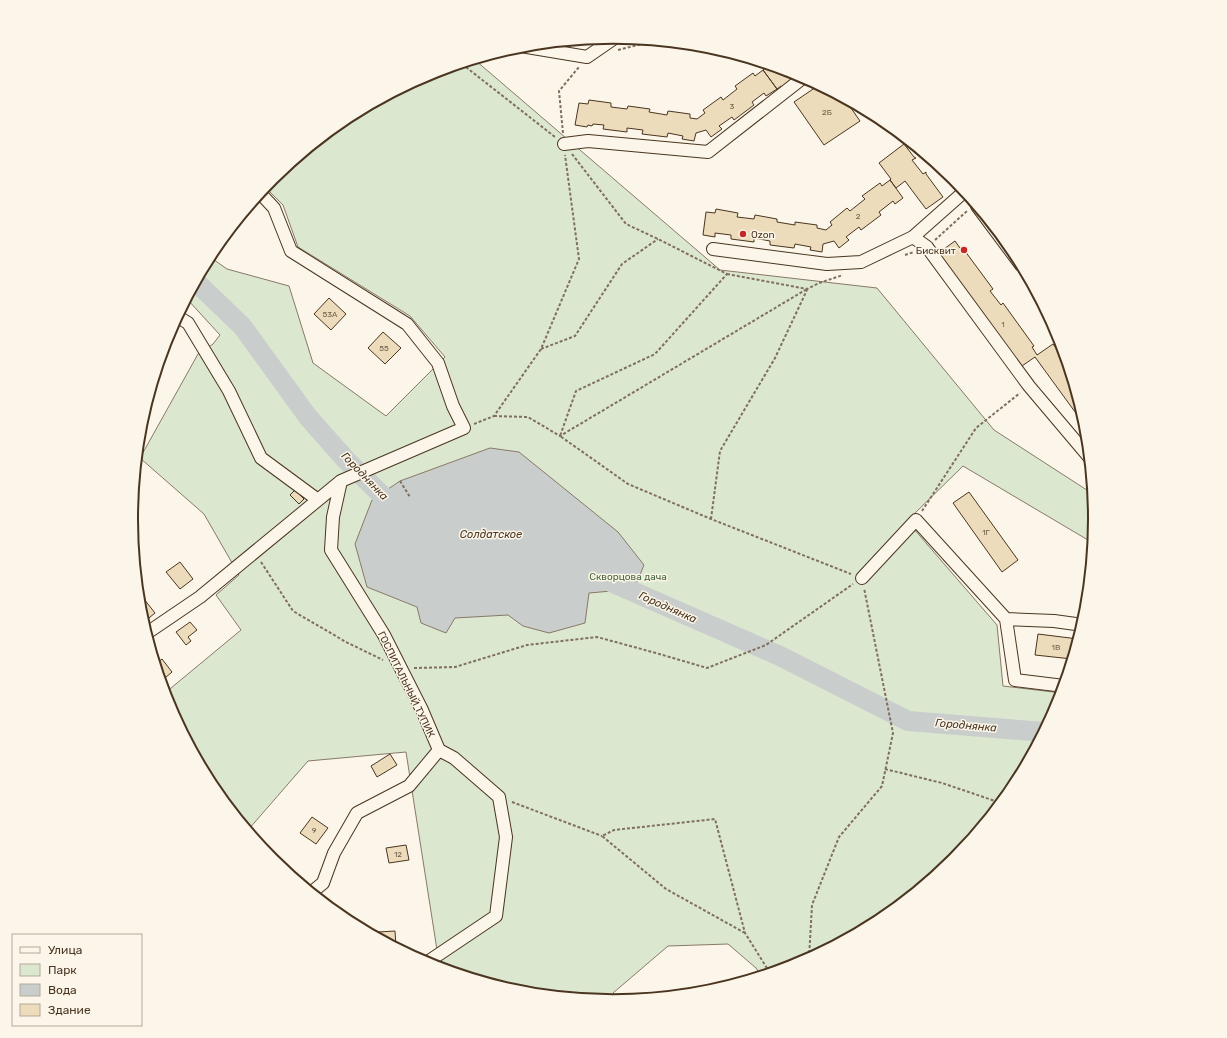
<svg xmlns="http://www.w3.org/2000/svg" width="1227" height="1038" font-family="Rubik,sans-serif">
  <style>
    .green { fill: #dce7d0; stroke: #887966 }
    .water { fill: #c9cecd; stroke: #887966 }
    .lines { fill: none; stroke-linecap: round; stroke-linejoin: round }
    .river { stroke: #c9cecd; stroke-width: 20 }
    .building { fill: #ecdcbc; stroke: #4a3520 }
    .minor-casing { stroke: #4a3520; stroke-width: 14 }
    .path { stroke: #7f6f5c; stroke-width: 2; stroke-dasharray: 3 2; stroke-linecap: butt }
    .minor { stroke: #fbf6e9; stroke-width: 12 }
    .poi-dot { fill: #c62828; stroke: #fbf6e9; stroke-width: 1.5 }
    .labels { text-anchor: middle; stroke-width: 3; stroke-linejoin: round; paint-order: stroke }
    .number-label { font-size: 8px; fill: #725f47 }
    .poi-label { font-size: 10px; fill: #4a3520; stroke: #fbf6e9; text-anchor: start }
    .park-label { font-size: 10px; fill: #436837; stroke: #fbf6e9 }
    .street-label { font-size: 10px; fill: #4a3520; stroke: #fbf6e9 }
    .water-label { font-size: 11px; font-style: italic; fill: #4a3520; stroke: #fbf6e9 }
    .rim { fill: none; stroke: #4a3520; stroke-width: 2 }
  </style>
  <rect width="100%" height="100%" fill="#fbf6e9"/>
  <path class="green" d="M475 60 720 270 877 288 994 430 1093 494 1095 519 1093 543 963 466 907 521 997 625 1003 686 1062 693 1059 704 1014 787 954 860 881 920 798 964 761 976 756 968 728 944 668 946 613 993 617 1001H613L519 992 429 964 419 959 437 950 406 752 308 761 248 830 213 787 168 703 165 693 241 630 216 595 239 575 204 514 140 458 198 354 213 344 220 335 187 299 210 257 227 269 289 286 313 363 386 416 445 357 410 316 298 247 283 205 265 187 273 178 346 118 429 74Z"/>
  <path class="water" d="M490 448 519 452 618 532 644 565 634 589 589 593 585 623 549 633 523 626 508 615 455 618 446 633 421 623 417 607 367 587 355 544 372 500 400 481Z"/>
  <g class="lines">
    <path class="river" d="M196 282 242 326 308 417 347 461 397 510 400 511
      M602 578 780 656 908 721 1044 732"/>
  </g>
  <path class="building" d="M764 63 790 71 793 74 789 77 793 82 784 91 781 86 777 89 763 70 767 67Z
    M763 70 777 89 766 96 764 93 752 102 754 105 734 120 732 117 719 126 722 129 711 137 706 130 696 133 694 141 682 139 683 136 668 133 667 137 642 134 643 130 627 128V132L603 129 604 125 593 124 592 126 588 125 587 127 575 125 579 103 588 104 589 100 611 103V107L627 109 628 106 650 109 649 112 667 115 668 111 690 114V118L697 119 705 113 703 110 721 97 723 100 737 89 735 86 753 73 755 76Z
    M819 85 844 98 860 121 824 145 794 102Z
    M904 144 914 157 916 158 912 160 923 174 926 172V174L943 197 926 209 905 181 896 188 890 180 891 179 879 163Z
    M890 180 903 198 895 204 893 201 879 212 881 215 861 230 859 227 846 237 849 240 839 248 834 241 823 244 822 252 810 250 811 247 795 244 794 248 770 245V241L754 238V242L731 239V235L715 233V237L703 235 706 212 715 213 716 209 738 213 737 217 754 219 755 215 777 219V222L795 225V222L817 225V228L826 230 832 225 830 222 847 208 850 211 865 199 862 196 880 183 882 186Z
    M955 241 960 248 962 247 993 289 990 291 1001 305 1003 303 1034 346 1032 347 1037 355 1053 344 1058 351 1060 349 1065 356 1086 427 1035 357 1019 368 937 254Z
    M329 298 346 314 331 330 314 314Z
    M383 332 401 348 385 364 368 348Z
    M295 490 304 499 299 504 290 495Z
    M969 492 1018 560 1002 572 953 503Z
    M180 562 193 579 180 589 166 572Z
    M144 599 155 613 144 622 141 613 140 602Z
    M190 622 197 630 188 637 191 641 186 645 176 632Z
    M1038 634 1078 639 1072 659 1035 655Z
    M162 659 172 672 165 678 158 669 156 664Z
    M390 754 397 765 377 777 371 766Z
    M312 817 328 828 316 844 300 833Z
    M406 845 409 860 389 863 386 848Z
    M286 866 296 873 293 877 284 869Z
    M395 931 396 947 378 937V932Z"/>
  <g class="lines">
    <g class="minor-casing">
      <path id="minor" d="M521 46 587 57 616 37
        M564 144 588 141 708 152 804 77
        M977 206 1021 265
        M913 237 927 247 1029 386 1089 457
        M713 249 827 264 861 262 913 237 965 191
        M178 317 188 323 229 391 261 458 318 500
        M862 578 916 520 1006 619 1015 680 1064 686
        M1006 619 1054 621 1083 625
        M147 633 200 597 341 481 464 428 453 406 438 363 407 324 291 251 274 208 260 193
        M312 892 323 883 334 853 357 813 409 786 439 750 422 710 384 635 331 550 333 517 341 481
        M426 963 496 916 506 837 499 797 454 758 439 750"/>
    </g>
    <path class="path" d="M618 50 654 41
      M462 64 555 137
      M563 133 559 91 579 67
      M572 154 626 224 658 239 727 274 655 354 576 391 560 436 628 484 711 519 851 574
      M935 240 967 211
      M905 255 914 252
      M727 274 807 289 819 283 843 275
      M541 349 575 336 622 264 658 239
      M494 416 528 417 560 436 807 289
      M474 424 494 416 541 349 579 259 565 155
      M400 481 410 497
      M922 511 976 428 1020 393
      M711 519 720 451 775 358 807 290
      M261 562 293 611 346 642 383 660
      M414 668 455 667 527 645 597 637 656 653 707 668 766 645 853 584
      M885 769 942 783 1001 803
      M512 802 602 836
      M745 933 666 889 602 836 614 830 715 819 745 933 770 973
      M809 958 812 905 839 837 882 786 893 733 864 588"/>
    <use href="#minor" class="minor"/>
  </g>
  <g class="poi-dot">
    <circle cx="743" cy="234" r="4"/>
    <circle cx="964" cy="250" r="4"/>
  </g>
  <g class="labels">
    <g class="number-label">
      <text x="732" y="109">3</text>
      <text x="827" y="115">2Б</text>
      <text x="858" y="219">2</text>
      <text x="330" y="317">53А</text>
      <text x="1003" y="327">1</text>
      <text x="384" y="351">55</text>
      <text x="986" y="535">1Г</text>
      <text x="1056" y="650">1В</text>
      <text x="314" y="833">9</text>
      <text x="398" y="857">12</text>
    </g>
    <g class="poi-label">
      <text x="751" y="238">Ozon</text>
      <text x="956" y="254" text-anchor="end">Бисквит</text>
    </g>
    <g class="park-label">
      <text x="628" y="580">Скворцова дача</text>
    </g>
    <g class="street-label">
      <text transform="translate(407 684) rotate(64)" y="4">ГОСПИТАЛЬНЫЙ ТУПИК</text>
    </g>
    <g class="water-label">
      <text transform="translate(365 476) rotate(46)" y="4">Городнянка</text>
      <text x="491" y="538">Солдатское</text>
      <text transform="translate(668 607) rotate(24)" y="4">Городнянка</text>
      <text transform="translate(966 725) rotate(5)" y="4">Городнянка</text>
    </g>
  </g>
  <path d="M0 0H1227V1038H0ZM138 519a475 475 0 1 1 950 0a475 475 0 1 1-950 0Z" fill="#fbf6e9" fill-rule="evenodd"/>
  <path class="rim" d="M138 519a475 475 0 1 1 950 0a475 475 0 1 1-950 0Z"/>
  <rect x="12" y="934" width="130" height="92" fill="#fbf6e9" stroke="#b4a999"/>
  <rect x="20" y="947" width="20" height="6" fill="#fbf6e9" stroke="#b4a999"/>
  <text x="48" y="954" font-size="12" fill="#4a3520">Улица</text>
  <rect x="20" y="964" width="20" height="12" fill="#dce7d0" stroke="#b4a999"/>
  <text x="48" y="974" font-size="12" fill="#4a3520">Парк</text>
  <rect x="20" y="984" width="20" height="12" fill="#c9cecd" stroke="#b4a999"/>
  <text x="48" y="994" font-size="12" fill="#4a3520">Вода</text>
  <rect x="20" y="1004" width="20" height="12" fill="#ecdcbc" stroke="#b4a999"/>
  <text x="48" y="1014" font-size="12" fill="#4a3520">Здание</text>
</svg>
